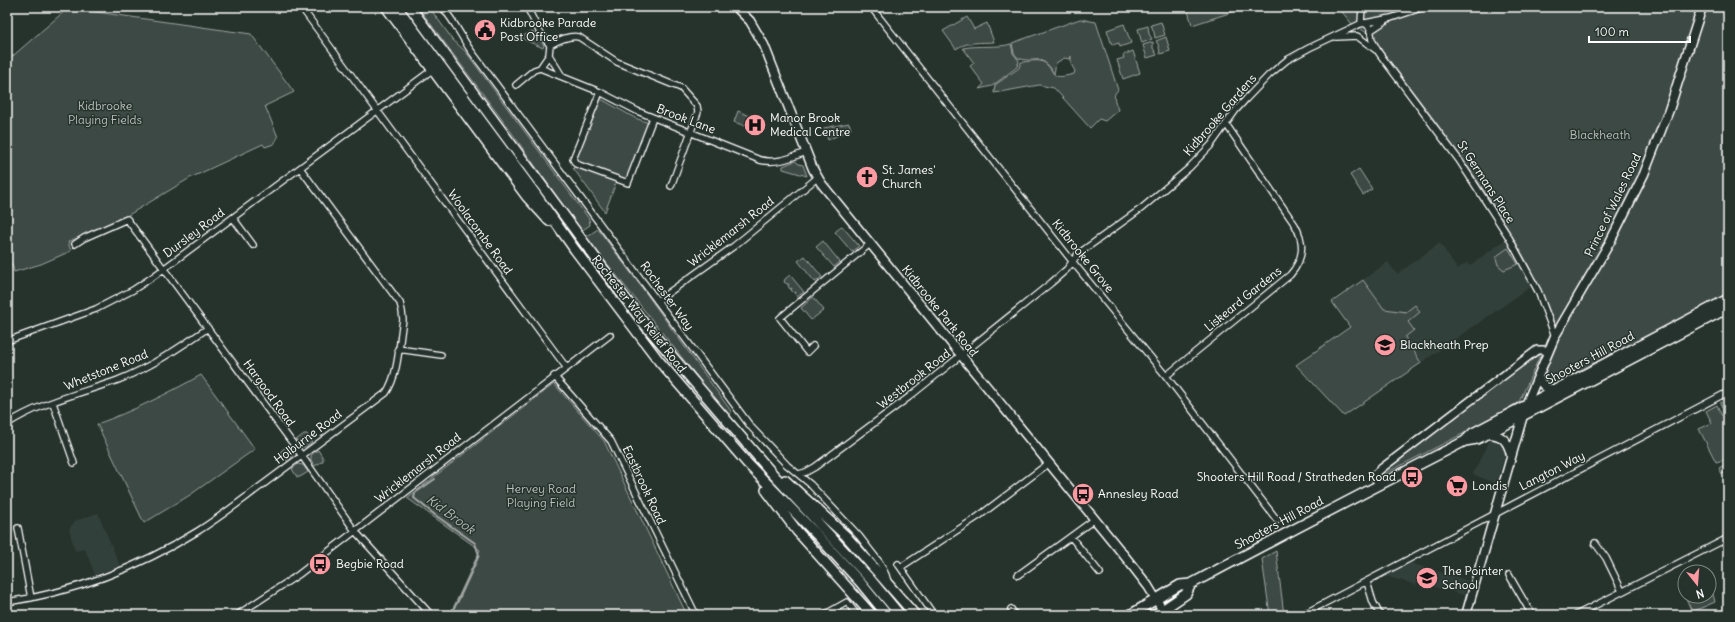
<svg xmlns="http://www.w3.org/2000/svg" width="1735" height="622" font-family="Delius,sans-serif">
  <style>
    .built { fill: #333f3a }
    .green { fill: #3e4944; stroke: #9ea4a2 }
    .lines { fill: none; stroke-linecap: round; stroke-linejoin: round }
    .stream { stroke: #a4a9a7; stroke-width: 2 }
    .minor-casing { stroke: #fff; stroke-width: 8 }
    .tertiary-casing { stroke: #fff; stroke-width: 10 }
    .secondary-casing { stroke: #fff; stroke-width: 11 }
    .primary-casing { stroke: #fff; stroke-width: 11 }
    .trunk-casing { stroke: #fff; stroke-width: 12 }
    .minor { stroke: #26332d; stroke-width: 5.5 }
    .tertiary { stroke: #26332d; stroke-width: 7 }
    .secondary { stroke: #26332d; stroke-width: 8 }
    .primary { stroke: #26332d; stroke-width: 8 }
    .trunk { stroke: #26332d; stroke-width: 9 }
    .labels { text-anchor: middle; stroke-width: 3; stroke-linejoin: round; paint-order: stroke }
    .poi-label { font-size: 12px; fill: #fff; stroke: #26332d; text-anchor: start }
    .park-label { font-size: 12px; fill: #bbbfbe; stroke: #26332d }
    .street-label { font-size: 12px; fill: #fff; stroke: #26332d }
    .water-label { font-size: 13px; font-style: italic; fill: #b3b8b6; stroke: #26332d }
  </style>
  <rect width="100%" height="100%" fill="#26332d"/>
  <filter id="ink" filterUnits="userSpaceOnUse"><feTurbulence type="fractalNoise" baseFrequency=".025" numOctaves="2"/><feDisplacementMap in="SourceGraphic" scale="8" xChannelSelector="R" yChannelSelector="G"/><feConvolveMatrix kernelMatrix="1 2 1 2 8 2 1 2 1" color-interpolation-filters="sRGB"/></filter>
  <g filter="url(#ink)">
    <path class="built" d="M1506 239 1532 286 1344 416 1296 365 1350 327 1332 302 1388 262 1397 274 1440 243 1457 269 1467 263 1469 266Z
      M1494 440 1502 446 1505 454 1496 484 1473 474 1489 441Z
      M98 513 120 566 95 575 85 549 75 551 69 529 75 521Z
      M1410 563 1469 581 1464 595 1417 582 1416 585 1386 576Z"/>
    <path class="green" d="M418 7H429L453 40 466 52 589 219 590 225 581 231 512 133Z
      M1187 7H1260L1250 10 1248 7 1192 25Z
      M1338 7H1728V296L1558 385 1549 386 1543 379V373L1559 336C1523 231 1446 136 1380 48L1374 37 1352 24Z
      M68 8 251 34 294 92 265 106 278 137 274 144 265 147 263 144 190 178 125 217 68 242 71 251 41 264 14 272 12 264H7V61Z
      M967 17 974 29 987 23 994 42C982 43 967 41 956 49L943 31Z
      M1080 19 1096 22 1118 90C1111 95 1116 103 1118 110L1105 121 1099 119 1090 128 1054 88 1039 85 994 93 995 85 1019 68 1021 62C1028 62 1037 59 1043 62 1059 69 1045 82 1074 74L1075 71 1071 64V56L1070 59 1064 58 1056 63 1054 74C1038 50 1039 65 1018 58L1014 53 1012 43Z
      M1161 22 1165 35 1155 38 1154 32 1151 25Z
      M1124 24 1131 43 1120 47 1119 43 1112 45 1107 30Z
      M1148 26 1149 34 1152 39 1142 43 1138 29Z
      M531 32 534 33 544 45 543 48 523 39 521 37Z
      M1166 37 1170 51 1160 54 1159 46 1156 41Z
      M1153 42V48L1157 55 1147 58 1143 45Z
      M1011 44 1013 53 1019 61 1017 67 992 86 979 89 984 84 970 66 974 63 963 48C978 45 999 48 1011 44Z
      M1133 51 1140 73 1123 79 1117 60 1124 58 1123 55Z
      M601 99 635 118 649 123 627 180 578 162 576 159Z
      M738 111 752 117 748 127 734 122Z
      M849 123 851 129 828 140 824 128Z
      M795 161 799 164 803 165 807 176 783 169V166Z
      M576 166 617 180 605 212 573 168Z
      M1359 169 1372 189 1363 195 1350 175Z
      M842 226 859 246 852 252 835 232Z
      M598 229 646 293 731 411 730 418 586 237Z
      M823 241 840 262 834 267 816 247Z
      M1508 248 1518 264 1504 270 1498 265 1496 258 1498 255Z
      M805 256 822 277 815 282 798 261Z
      M790 275 804 292 797 297 795 294 796 292 794 293 791 290 792 288 790 289 788 286 789 284H787L784 282 785 279Z
      M1363 280 1384 309 1406 312 1415 305 1420 312 1408 322 1414 330 1405 337 1421 363 1344 416 1296 365 1350 327 1332 302Z
      M813 297 824 310 811 320 801 308Z
      M1537 354 1539 355V358L1519 402 1484 422V423L1382 475H1380V473Z
      M201 375 255 449 190 495 144 523 97 424C133 411 167 394 201 375Z
      M554 384 604 441 687 615H450L480 550 407 498Z
      M1728 399V478L1726 473 1722 474 1719 468 1724 465 1723 460 1716 462 1699 429 1712 423 1706 411 1717 405 1722 416 1725 414 1720 403Z
      M304 434H307L312 442 306 447H301L296 440Z
      M288 445 293 452 292 457 286 461 280 454 281 451Z
      M318 450 323 458V461L315 466 311 460V455Z
      M298 464 303 465 308 472 300 477H297L292 469Z
      M1276 551 1284 615H1270L1262 559Z
      M1709 579 1715 602 1692 612 1685 596H1709Z"/>
    <g class="lines">
      <path class="stream" d="M435 479 415 493 414 498 435 515 475 543 479 555 457 603 449 615"/>
      <g class="minor-casing">
        <path id="minor" d="M301 7 566 367
          M442 7C453 19 460 34 469 48L751 427 787 465 810 484 859 536 880 563 886 575 888 582
          M527 7 539 31 550 45
          M871 7 1072 261 1166 376 1277 520
          M1361 23 1362 7
          M1365 23 1370 28 1372 40 1379 53 1459 160 1508 236 1538 291 1555 336
          M1370 31 1385 21
          M1336 37 1357 36 1376 50
          M549 55 562 76
          M540 68 549 55 550 45C559 40 569 35 579 37L617 62 681 88 697 106 698 112 671 186
          M516 85 534 70 540 68 600 92 637 111 760 160C777 164 790 158 806 152
          M600 92 573 159 576 164 628 183 653 118
          M233 218 253 245
          M75 244 84 238 127 219 302 456 355 531 431 615
          M657 301 734 246 817 178
          M7 341 96 309 133 290 154 276 428 73
          M813 346 807 352 780 318 870 244
          M398 349 441 355
          M554 376 611 441 696 615
          M1166 376 1290 275C1304 259 1305 243 1295 225L1226 124
          M53 403 74 463
          M7 424C39 403 82 393 118 380 151 367 179 348 208 328
          M799 474 806 472 815 467 909 397 1051 283 1067 269 1078 254 1142 208 1189 168 1211 145 1236 110 1246 99 1269 75 1287 60 1309 48 1360 24 1391 18 1424 7
          M18 528 31 598
          M1071 537 1100 573
          M1595 543 1606 558 1622 591
          M898 564 934 615
          M901 567 979 516 1049 463
          M1018 575 1095 519
          M1509 575 1532 615
          M1367 582 1373 602 1380 615
          M7 602C75 592 140 567 198 531 222 516 243 499 265 483 305 453 346 423 386 393 399 374 399 342 403 320L402 311 400 303 300 168
          M1011 609 1015 615
          M237 615 298 575 610 335
          M824 615 847 602 857 615
          M1302 615 1728 392
          M1576 615 1728 538"/>
      </g>
      <g class="tertiary-casing">
        <path id="tertiary" d="M1378 485 1375 474 1382 468 1537 350H1549"/>
      </g>
      <g class="secondary-casing">
        <path id="secondary" d="M1538 377C1542 385 1546 390 1555 389
          M1487 434C1502 434 1508 441 1511 455
          M1466 615 1526 405 1555 336 1610 242 1644 174 1669 110 1702 7"/>
      </g>
      <g class="primary-casing">
        <path id="primary" d="M736 7 750 21 764 45 813 169 821 183 1127 559 1148 586 1162 609"/>
      </g>
      <g class="trunk-casing">
        <path id="trunk" d="M386 7 527 197 549 221
          M397 7 534 192 575 250 659 361 747 463 816 534 860 582 887 615
          M410 7 642 321 771 472 871 580 900 615
          M1465 441 1473 433 1728 299
          M785 480 846 536 915 615
          M766 490 797 531 872 615
          M1130 615 1180 585 1191 584C1282 535 1373 488 1465 441L1477 439 1505 425 1728 308
          M1155 615 1186 594 1191 584"/>
      </g>
      <use href="#minor" class="minor"/>
      <use href="#tertiary" class="tertiary"/>
      <use href="#secondary" class="secondary"/>
      <use href="#primary" class="primary"/>
      <use href="#trunk" class="trunk"/>
    </g>
  </g>
  <defs>
    <g id="civic-disc" transform="scale(1.15)"><circle r="9.5" fill="#ff9aa2" stroke="#26332d"/><path d="M-.6-6.5H3V-4.5H.6V-3L4-1V1h2V6H-6V1h2V-1L-.6-3ZM-1.2 2.5V6h2.4V2.5Z" fill="#111"/></g>
    <g id="hospital-disc" transform="scale(1.15)"><circle r="9.5" fill="#ff9aa2" stroke="#26332d"/><path d="M-5-5h3v3.5h4V-5h3V5h-3V1.5h-4V5h-3Z" fill="#111"/></g>
    <g id="church-disc" transform="scale(1.15)"><circle r="9.5" fill="#ff9aa2" stroke="#26332d"/><path d="M-1.2-6h2.4v3.5h3.3v2.4h-3.3V6h-2.4V-.1h-3.3v-2.4h3.3Z" fill="#111"/></g>
    <g id="school-disc" transform="scale(1.15)"><circle r="9.5" fill="#ff9aa2" stroke="#26332d"/><path d="M0-5L7-2L0 1L-7-2ZM-4 1L0 2.5L4 1V4Q0 6-4 4Z" fill="#111"/></g>
    <g id="bus-disc" transform="scale(1.15)"><circle r="9.5" fill="#ff9aa2" stroke="#26332d"/><path d="M-5-6H5V4H4V6H2V4H-2V6H-4V4H-5ZM-3.5-4V0h7V-4ZM-3.5 1.2v1.5H-2V1.2ZM2 1.2v1.5H3.5V1.2Z" fill="#111"/></g>
    <g id="supermarket-disc" transform="scale(1.15)"><circle r="9.5" fill="#ff9aa2" stroke="#26332d"/><path d="M-6-5.5h2.5l.6 2H6L4.5 2H-2.5L-4.4-4H-6ZM-1.5 3.2a1.3 1.3 0 1 0 .1 0ZM3 3.2a1.3 1.3 0 1 0 .1 0Z" fill="#111"/></g>
  </defs>
  <g fill-rule="evenodd">
    <use href="#civic-disc" x="485" y="30"/>
    <use href="#hospital-disc" x="755" y="125"/>
    <use href="#church-disc" x="867" y="177"/>
    <use href="#school-disc" x="1385" y="345"/>
    <use href="#bus-disc" x="1412" y="477"/>
    <use href="#supermarket-disc" x="1457" y="486"/>
    <use href="#bus-disc" x="1083" y="494"/>
    <use href="#bus-disc" x="320" y="564"/>
    <use href="#school-disc" x="1427" y="578"/>
  </g>
  <g class="labels">
    <g class="poi-label">
      <text x="500" y="27">Kidbrooke Parade<tspan x="500" dy="14">Post Office</tspan></text>
      <text x="770" y="122">Manor Brook<tspan x="770" dy="14">Medical Centre</tspan></text>
      <text x="882" y="174">St. James'<tspan x="882" dy="14">Church</tspan></text>
      <text x="1400" y="349">Blackheath Prep</text>
      <text x="1396" y="481" text-anchor="end">Shooters Hill Road / Stratheden Road</text>
      <text x="1472" y="490">Londis</text>
      <text x="1098" y="498">Annesley Road</text>
      <text x="336" y="568">Begbie Road</text>
      <text x="1442" y="575">The Pointer<tspan x="1442" dy="14">School</tspan></text>
    </g>
    <g class="park-label">
      <text x="105" y="110">Kidbrooke<tspan x="105" dy="14">Playing Fields</tspan></text>
      <text x="1600" y="139">Blackheath</text>
      <text x="541" y="493">Hervey Road<tspan x="541" dy="14">Playing Field</tspan></text>
    </g>
    <g class="street-label">
      <text transform="translate(1220 115) rotate(-49)" y="4">Kidbrooke Gardens</text>
      <text transform="translate(686 119) rotate(21)" y="4">Brook Lane</text>
      <text transform="translate(1486 182) rotate(57)" y="4">St Germans Place</text>
      <text transform="translate(1613 205) rotate(-64)" y="4">Prince of Wales Road</text>
      <text transform="translate(480 232) rotate(54)" y="4">Woolacombe Road</text>
      <text transform="translate(731 232) rotate(-38)" y="4">Wricklemarsh Road</text>
      <text transform="translate(194 233) rotate(-37)" y="4">Dursley Road</text>
      <text transform="translate(1083 256) rotate(51)" y="4">Kidbrooke Grove</text>
      <text transform="translate(667 296) rotate(54)" y="4">Rochester Way</text>
      <text transform="translate(1243 299) rotate(-39)" y="4">Liskeard Gardens</text>
      <text transform="translate(940 311) rotate(51)" y="4">Kidbrooke Park Road</text>
      <text transform="translate(639 314) rotate(52)" y="4">Rochester Way Relief Road</text>
      <text transform="translate(1590 358) rotate(-28)" y="4">Shooters Hill Road</text>
      <text transform="translate(106 370) rotate(-22)" y="4">Whetstone Road</text>
      <text transform="translate(914 379) rotate(-38)" y="4">Westbrook Road</text>
      <text transform="translate(269 393) rotate(54)" y="4">Hargood Road</text>
      <text transform="translate(308 437) rotate(-37)" y="4">Holburne Road</text>
      <text transform="translate(418 468) rotate(-38)" y="4">Wricklemarsh Road</text>
      <text transform="translate(1552 471) rotate(-27)" y="4">Langton Way</text>
      <text transform="translate(644 485) rotate(65)" y="4">Eastbrook Road</text>
      <text transform="translate(1279 523) rotate(-28)" y="4">Shooters Hill Road</text>
    </g>
    <g class="water-label">
      <text transform="translate(451 514) rotate(36)" y="5">Kid Brook</text>
    </g>
  </g>
  <rect width="1735" height="622" fill="none" stroke="#26332d" stroke-width="24"/>
  <rect x="12" y="12" width="1711" height="598" fill="none" stroke="#fff" stroke-width="1.5" filter="url(#ink)"/>
  <g transform="translate(1697 584) rotate(163)"><circle r="19" fill="#26332d" stroke="#7d8581"/>
  <path d="M0-3L7 15L0 10L-7 15Z" fill="#ff9aa2"/>
  <text y="-6" font-size="11" font-weight="bold" text-anchor="middle" fill="#ffffff">N</text>
  </g>
  <path d="M1589 36v6h101v-6" fill="none" stroke="#ffffff" stroke-width="2"/>
  <text x="1595" y="36" font-size="12" fill="#ffffff" stroke="#26332d" stroke-width="3" paint-order="stroke">100 m</text>
</svg>
